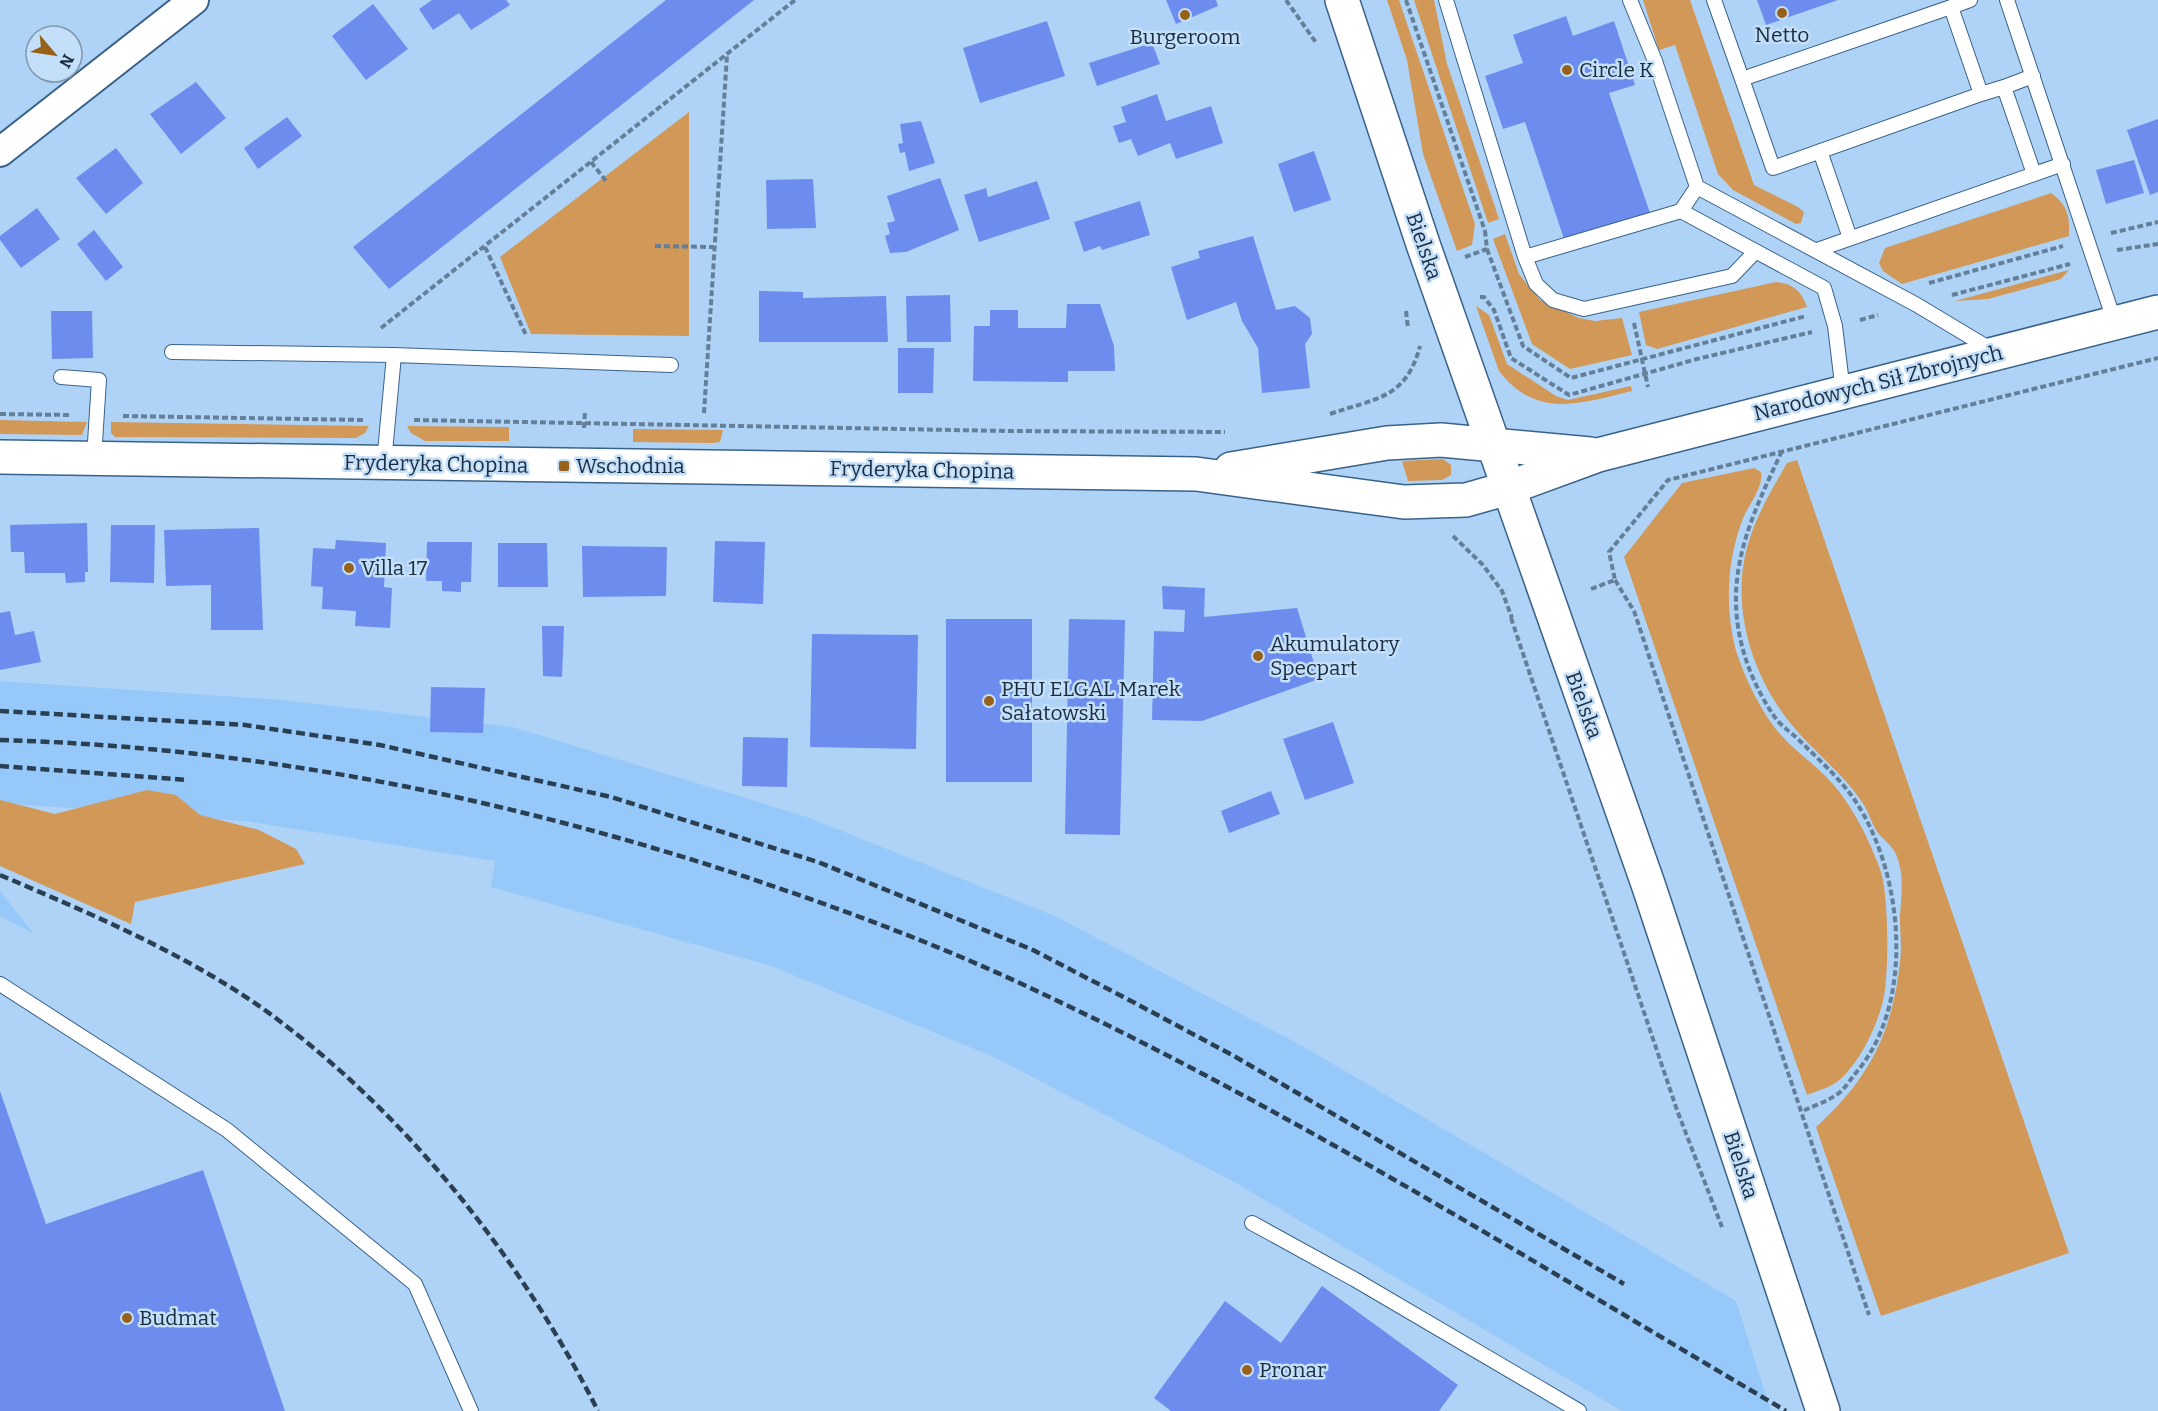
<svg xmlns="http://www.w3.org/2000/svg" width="2158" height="1411" font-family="Bitter,serif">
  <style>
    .built { fill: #96c9fa }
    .green { fill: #d19857 }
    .building { fill: #6c8dee }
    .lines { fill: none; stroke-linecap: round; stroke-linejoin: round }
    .lane-casing { stroke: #396289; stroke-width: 16 }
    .street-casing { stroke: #396289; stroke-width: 32 }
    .secondary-casing { stroke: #396289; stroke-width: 36 }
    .path { stroke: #647f99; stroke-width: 4; stroke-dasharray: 6 3; stroke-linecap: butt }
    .lane { stroke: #fff; stroke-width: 14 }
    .street { stroke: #fff; stroke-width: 28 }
    .secondary { stroke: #fff; stroke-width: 33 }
    .rail { stroke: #2b3f52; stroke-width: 4.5; stroke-dasharray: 9 4.5; stroke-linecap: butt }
    .poi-dot { fill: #976119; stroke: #c4dffa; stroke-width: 2 }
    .labels { text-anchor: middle; stroke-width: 5; stroke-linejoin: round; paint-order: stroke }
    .poi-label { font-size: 21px; fill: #1a2c3d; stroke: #c4dffa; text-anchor: start }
    .street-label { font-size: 21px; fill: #1a2c3d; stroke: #c4dffa }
  </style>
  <rect width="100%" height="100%" fill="#afd3f6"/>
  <path class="built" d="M0 681 283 700 513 727 807 817 1057 917 1306 1048 1736 1301 1771 1411H1622L1234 1182 994 1057 771 966 491 887 495 861 245 821 0 803Z
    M0 891 34 934 0 916Z"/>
  <path class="green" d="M1387 0H1399L1475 224 1472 245 1457 251 1423 154 1407 60Z
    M1414 0H1434L1447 64 1499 219 1488 223Z
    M1643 0H1690L1754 185 1798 207 1804 212 1801 223 1796 224 1733 190 1718 174 1675 45 1659 50Z
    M689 112V336L531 334 500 257Z
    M2051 193C2068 205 2070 217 2069 236L1902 284 1883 271 1879 263 1885 248Z
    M1505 234 1519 274 1540 300 1579 318 1595 321 1622 318 1632 355 1570 369 1532 344 1493 239Z
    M2069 270 2061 279 1988 299 1955 301Z
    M1776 282C1792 283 1802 291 1807 307L1657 349 1646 345 1639 312Z
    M1476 306 1489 315 1507 364 1556 396 1568 400 1631 386 1632 391C1581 403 1537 420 1499 371Z
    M0 420 87 422 82 435 0 434Z
    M111 422 369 426 365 433 356 438 115 437 111 433Z
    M407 426 509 427V441H425L411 433Z
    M633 429 723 430 720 442 713 443 633 442Z
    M1443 459 1451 465V475L1442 480 1408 481 1402 461Z
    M1797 460 2069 1253 1881 1316 1816 1127C1869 1079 1892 1034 1900 962 1902 947 1900 932 1900 917 1901 894 1905 877 1896 854 1891 844 1882 839 1876 830 1871 822 1869 813 1864 805 1844 774 1814 752 1791 724 1751 675 1729 603 1749 541 1757 514 1773 488 1787 463Z
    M1754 468 1761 472C1764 488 1747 506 1742 521 1727 561 1725 606 1735 647 1742 673 1763 716 1781 735 1796 752 1816 765 1831 782 1852 805 1869 839 1880 869 1889 895 1889 968 1884 996 1879 1023 1859 1065 1837 1082 1829 1088 1816 1091 1807 1095L1624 557 1682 483Z
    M147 790 176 795 200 815 259 830 296 849 305 864 135 902 131 924 0 866V800L55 814Z"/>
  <path class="building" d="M432 0H506L510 5 471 30 459 13 433 30 419 9Z
    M666 0H754L389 289 353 247Z
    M1166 0H1216L1218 6 1176 24Z
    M1757 0H1838L1766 25Z
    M373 4 408 49 366 80 332 36Z
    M1566 16 1573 36 1614 21 1635 85 1609 93 1650 213 1565 242 1525 122 1503 129 1485 76 1523 63 1513 35Z
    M1047 21 1065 76 980 103 963 48Z
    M1152 43 1160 64 1097 86 1089 63Z
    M196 82 226 118 181 154 150 114Z
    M1157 94 1166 121 1211 106 1223 143 1176 159 1170 143 1138 156 1131 139 1119 143 1113 126 1126 122 1121 107Z
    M287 117 302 136 258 169 244 148Z
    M2158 119V192L2150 195 2127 130Z
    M921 121 935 163 909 171 905 152 900 153 898 144 903 143 900 124Z
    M116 148 143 183 106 214 76 178Z
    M1314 151 1331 200 1294 212 1278 164Z
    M2134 160 2144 193 2106 204 2096 170Z
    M940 178 959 230 906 252 890 253 885 236 890 234 887 223 895 221 887 196Z
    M813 179 816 228 767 229 766 180Z
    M1037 181 1050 219 979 242 964 195 986 188 988 197Z
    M1140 201 1150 235 1102 250 1100 246 1084 252 1074 222Z
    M37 208 60 239 21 268 0 240V236Z
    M94 230 123 267 106 281 77 244Z
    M1253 236 1276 310 1295 306 1310 318 1312 334 1305 344 1310 388 1262 393 1258 348 1242 321 1236 302 1187 320 1171 267 1200 258 1198 251Z
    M759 291 803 292V298L886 296 888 342H759Z
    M950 295 951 342H907L906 296Z
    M1067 304H1100L1114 346 1115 371H1068V382L973 381 974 326H990V310H1018V328H1066Z
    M51 311H92L93 358 52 359Z
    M898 348H934L933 393H898Z
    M87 523 88 572H85V582L66 583 65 573H25L24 552H11L10 525Z
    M111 525H155L154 583 110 582Z
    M259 528 263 630H211V585L166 586 164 530Z
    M336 540 386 543 384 587 392 588 390 628 355 626 356 611 322 609 323 587 311 586 313 548 335 549Z
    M715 541 765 542 763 604 713 602Z
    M427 542H472L471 582H461V592L442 591V581H426Z
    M498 543H547L548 587H498Z
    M582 546 667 547 666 596 583 597Z
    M1162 586 1205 588 1204 617 1297 608 1319 679 1202 721 1152 720 1154 631 1184 632 1185 610 1163 609Z
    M10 611 15 635 34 631 41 662 0 670V613Z
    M946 619H1032V782H946Z
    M1069 619 1125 620 1120 835 1065 834Z
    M542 626H564L562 677 543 676Z
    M812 634 918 635 916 749 810 747Z
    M431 687 485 688 483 733 430 732Z
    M1333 722 1354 783 1305 800 1283 739Z
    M743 737 788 738 787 787 742 786Z
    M1271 791 1280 814 1229 833 1221 811Z
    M0 1091 46 1224 203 1170 285 1411H0Z
    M1322 1286 1458 1385 1439 1411H1171L1154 1398 1225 1301 1281 1343Z"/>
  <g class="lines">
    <g class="lane-casing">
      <path id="lane" d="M1446 0 1525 257 1681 211 1697 187
        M1630 0 1655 61 1697 187 1917 305 1992 350
        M1714 0 1742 79
        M2007 0 2115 323
        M1951 7 1970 0
        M2004 87 2033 76
        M1981 94 1773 168 1742 79 1951 7 1981 94 2004 87 2034 174
        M1820 151 1850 238
        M1681 211 1824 288 1835 326 1843 392
        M1817 250 2063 164
        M1525 257 1536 284 1553 300 1584 309 1732 276 1755 252
        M172 352 394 355
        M61 377 99 380 94 458
        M384 463 394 355 671 365
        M0 984 227 1130 415 1284 471 1411
        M1252 1223 1354 1279 1579 1411"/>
    </g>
    <g class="street-casing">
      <path id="street" d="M0 152 194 0"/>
    </g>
    <g class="secondary-casing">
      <path id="secondary" d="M1342 0 1424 247 1648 884 1823 1411
        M0 457 1196 474 1404 502 1466 500 1508 488 1598 455 2158 312
        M1231 469 1387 443 1441 440 1590 454"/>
    </g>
    <path class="path" d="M1286 0 1317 44
      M1406 0 1485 231
      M591 162 606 181
      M2111 233 2158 222
      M655 246 713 247
      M485 247 526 335
      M1487 249 1523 346 1571 378 1806 316
      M2117 250 2158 244
      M1465 257 1487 249 1485 231
      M1929 283 2063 246
      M1952 295 2070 264
      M1480 297H1484L1494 310 1511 358 1569 395 1697 359 1812 332
      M1406 311 1408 328
      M1860 320 1878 315
      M1634 323 1648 387
      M381 328 795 0
      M704 413 727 55
      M0 414 70 415
      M1330 414C1376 398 1406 399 1420 346
      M123 416 364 420
      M414 420 1007 431 1225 432
      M584 428 585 411
      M1782 451C1753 513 1724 571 1741 642 1747 668 1759 694 1774 716 1780 725 1789 731 1797 738 1817 758 1840 778 1856 802 1904 875 1916 1006 1854 1075 1849 1082 1843 1091 1836 1095 1826 1102 1813 1106 1803 1111
      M1453 536 1483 565 1502 591 1512 618
      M1615 580 1634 611 1869 1315
      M1591 589 1615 580 1609 552 1668 480 2158 358
      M1511 618 1677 1110 1722 1227"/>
    <use href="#lane" class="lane"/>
    <use href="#street" class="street"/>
    <use href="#secondary" class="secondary"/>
    <path class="rail" d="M0 711 245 725 380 745 611 797 818 862 1033 950 1135 1003 1234 1056 1624 1284
      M0 740C256 747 509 798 752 879 850 912 947 948 1041 993 1298 1114 1541 1267 1786 1411
      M0 766 188 780
      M0 875C89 913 182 952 262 1008 404 1110 520 1256 598 1411"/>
  </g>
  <g class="poi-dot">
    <circle cx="1782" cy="13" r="6"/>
    <circle cx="1185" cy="15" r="6"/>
    <circle cx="1567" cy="70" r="6"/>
    <rect x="558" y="460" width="12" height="12" rx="3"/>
    <circle cx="349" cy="568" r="6"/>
    <circle cx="1258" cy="656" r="6"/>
    <circle cx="989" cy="701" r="6"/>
    <circle cx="127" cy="1318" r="6"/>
    <circle cx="1247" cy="1370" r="6"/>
  </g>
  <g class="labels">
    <g class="poi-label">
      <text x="1782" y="42" text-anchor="middle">Netto</text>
      <text x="1185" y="44" text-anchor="middle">Burgeroom</text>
      <text x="1579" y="77">Circle K</text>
      <text x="576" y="473">Wschodnia</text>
      <text x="361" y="575">Villa 17</text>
      <text x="1270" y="651">Akumulatory<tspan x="1270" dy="24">Specpart</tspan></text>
      <text x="1001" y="696">PHU ELGAL Marek<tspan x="1001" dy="24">Sałatowski</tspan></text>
      <text x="139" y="1325">Budmat</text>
      <text x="1259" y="1377">Pronar</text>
    </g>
    <g class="street-label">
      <text transform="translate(1424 246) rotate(71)" y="7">Bielska</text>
      <text transform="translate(1878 383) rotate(-14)" y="7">Narodowych Sił Zbrojnych</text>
      <text transform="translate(436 464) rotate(1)" y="7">Fryderyka Chopina</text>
      <text transform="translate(922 470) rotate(1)" y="7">Fryderyka Chopina</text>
      <text transform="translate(1584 705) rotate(70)" y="7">Bielska</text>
      <text transform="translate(1741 1165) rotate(72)" y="7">Bielska</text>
    </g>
  </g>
  <g transform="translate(54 54) rotate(119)"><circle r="28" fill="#c4dffa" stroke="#8097ae" stroke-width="1.5"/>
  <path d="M0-4.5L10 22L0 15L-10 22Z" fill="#976119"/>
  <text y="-9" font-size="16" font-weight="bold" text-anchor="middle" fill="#1a2c3d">N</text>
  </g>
</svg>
